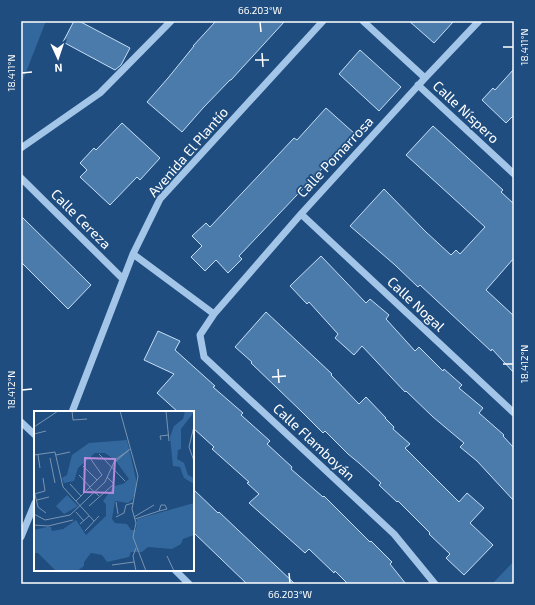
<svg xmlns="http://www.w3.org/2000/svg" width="535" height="605" font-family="'Exo 2',sans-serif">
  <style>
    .green { fill: #32689d }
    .building { fill: #4b7bab; stroke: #c7def6 }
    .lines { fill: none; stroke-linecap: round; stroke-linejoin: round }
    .minor { stroke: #a3c5e8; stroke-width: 7 }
    .ticks { fill: none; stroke: #fff; stroke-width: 1.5 }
    .labels { text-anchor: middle; stroke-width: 3.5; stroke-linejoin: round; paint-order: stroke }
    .street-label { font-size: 14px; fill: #fff; stroke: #1f4d7f }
    .inset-road { fill: none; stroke: #7994b2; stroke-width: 1 }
    .view { fill: #b68bdc; fill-opacity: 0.15; stroke: #b68bdc; stroke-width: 2 }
    .inset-edge { fill: none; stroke: #fff; stroke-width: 2 }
    .neatline { fill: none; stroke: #fff; stroke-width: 1.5 }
    .ticks-label { font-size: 10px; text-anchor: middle; fill: #fff }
  </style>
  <rect width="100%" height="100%" fill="#1f4d7f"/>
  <path class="green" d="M21 21H46L21 85Z
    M514 561V584H492Z"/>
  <path class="building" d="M74 21H79L130 48 121 65 115 70 63 42Z
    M216 21H285L231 80H230L203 108 182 132 147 102 168 78 194 46H193Z
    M409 21H454L434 43Z
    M360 50 401 87 379 111 339 74Z
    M514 69V115L506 123 482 100 493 88 495 90Z
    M326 108 355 134 239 256 242 259 228 273 216 260 205 271 191 257 202 246 192 236 206 223 210 227 294 138 297 140Z
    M122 123 160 158 140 180 137 177 110 205 80 177 87 170 80 163 94 148 96 150Z
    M433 126 503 190 501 192 514 204V258L486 290 514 316V373L492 349 491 351 420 285 418 287 395 265 350 226 384 189 426 232 451 255 456 250 460 254 485 227 406 155Z
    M21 216 91 285 68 309 21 262Z
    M321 256 366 303 370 299 389 315 386 319 415 351 419 347 443 371 444 369 462 385 459 388 483 408 479 413 504 435 503 436 514 448V501L477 461 460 447 464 443 433 417 406 391 405 392 362 346 354 355 335 338 338 334 309 302 307 304 290 286Z
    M266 312 332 374 331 375 359 404 366 397 386 418H385L394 427 393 429 410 444 405 448 459 502 467 493 484 508 470 523 493 545 464 575 446 558 450 554 429 534 430 533 398 501 397 502 379 485 381 483 359 463 348 454 325 431 323 433 302 412 251 363 252 362 235 347Z
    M158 331 180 341 175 350 215 386 213 387 243 413 241 415 270 441 267 444 292 467 291 469 323 497 324 496 370 542 371 541 392 562 390 564 406 584H348L335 571 334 573 309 549 305 553 249 503 259 494 247 483 249 482 212 449 214 447 193 428V412H178L157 393 174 374 144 360Z
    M193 489 218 513 219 512 295 584H247L193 532Z"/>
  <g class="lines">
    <path class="minor" d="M363 21 425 78
      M418 85 514 174
      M21 148 100 93 171 21
      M21 178 123 279
      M301 214 514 413
      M133 254 214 314
      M72 412 133 254 160 199 323 21
      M21 422 35 435
      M21 537 35 503
      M175 570 189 584
      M435 584 394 534 204 357 200 335 214 314 301 214 425 78 479 21"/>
  </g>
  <path class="ticks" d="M260 22 261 32M503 47H513M262 53 263 67M255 60H269M22 73 32 72M503 364H513M278 369 279 383M272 377 286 376M22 390 32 389M289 573 290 583"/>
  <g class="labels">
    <g class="street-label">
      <text transform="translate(466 112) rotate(43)" y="5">Calle Níspero</text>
      <text transform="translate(188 152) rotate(-49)" y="5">Avenida El Plantío</text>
      <text transform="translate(335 157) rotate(-47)" y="5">Calle Pomarrosa</text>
      <text transform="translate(81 219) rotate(45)" y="5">Calle Cereza</text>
      <text transform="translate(416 304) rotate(43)" y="5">Calle Nogal</text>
      <text transform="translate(314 442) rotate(43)" y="5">Calle Flamboyán</text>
    </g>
  </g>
  <g transform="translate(34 411)">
    <rect width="160" height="160" fill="#1f4d7f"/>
    <path d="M151 0 160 1 147 18V38L144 39 143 48 150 52 154 64 160 67V73L150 67 146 56 139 55 136 26 140 15 149 8ZM93 29 102 68V79L98 89 94 92 81 90 78 108 81 112 93 113 97 119H102L103 108 160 92V124L149 128 147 133 138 138 114 136 108 141H97L95 146 73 151 68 144 57 142 50 151V155L43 160H22L4 142H0V119L13 116H17L18 120 29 118 42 109 52 124 72 105V93L69 90 80 75 89 73 95 68 81 49 71 42H61L44 57 40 70 30 72 28 67 33 64 38 44 55 32ZM33 84 44 95 30 103 22 95Z" fill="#32689d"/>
    <path class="inset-road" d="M38 0 39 9 53 8M86 0 104 65 98 98 102 112 99 126 112 160M132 0 135 30M160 15 155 36 160 50M0 16 24 0M0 23 12 20M127 29 126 25 135 24M65 43 91 70M0 44 21 41 29 76 60 110M4 44 6 57M22 44 36 41M16 47 21 72M56 47 68 64M81 51 96 38M49 55 63 69M45 64 56 76M36 73 47 85M56 77 65 85M0 79 4 96 12 102M0 83 11 80 9 67M3 89 15 86M42 90 68 64M82 91 84 103M55 95 80 73 73 66M42 101 50 110M0 103 11 109 36 104 71 71 81 49 95 39M82 106 90 102 92 94 99 92M100 106 120 94M101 108 125 100 127 94H131L133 98 125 100M46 113 55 105M0 114 14 115 39 109M51 120 65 105M102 137 99 145 102 160M133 145 140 160M78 154 100 151"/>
    <path class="view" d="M51 47 81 48 79 82 50 81Z"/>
    <rect width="160" height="160" class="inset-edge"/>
  </g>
  <rect width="535" height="605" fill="none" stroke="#1f4d7f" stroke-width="44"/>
  <g transform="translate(58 58) rotate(177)" stroke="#1f4d7f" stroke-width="3" paint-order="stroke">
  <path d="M0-3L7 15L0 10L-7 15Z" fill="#ffffff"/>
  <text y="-6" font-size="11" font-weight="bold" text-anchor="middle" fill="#ffffff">N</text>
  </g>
  <rect x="22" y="22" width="491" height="561" class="neatline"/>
  <g class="ticks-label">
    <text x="260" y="14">66.203°W</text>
    <text transform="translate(524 47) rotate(-90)" y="4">18.411°N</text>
    <text transform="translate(11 73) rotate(-90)" y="4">18.411°N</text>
    <text transform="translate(524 364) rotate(-90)" y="4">18.412°N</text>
    <text transform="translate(11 390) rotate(-90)" y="4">18.412°N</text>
    <text x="290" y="598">66.203°W</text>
  </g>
</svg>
